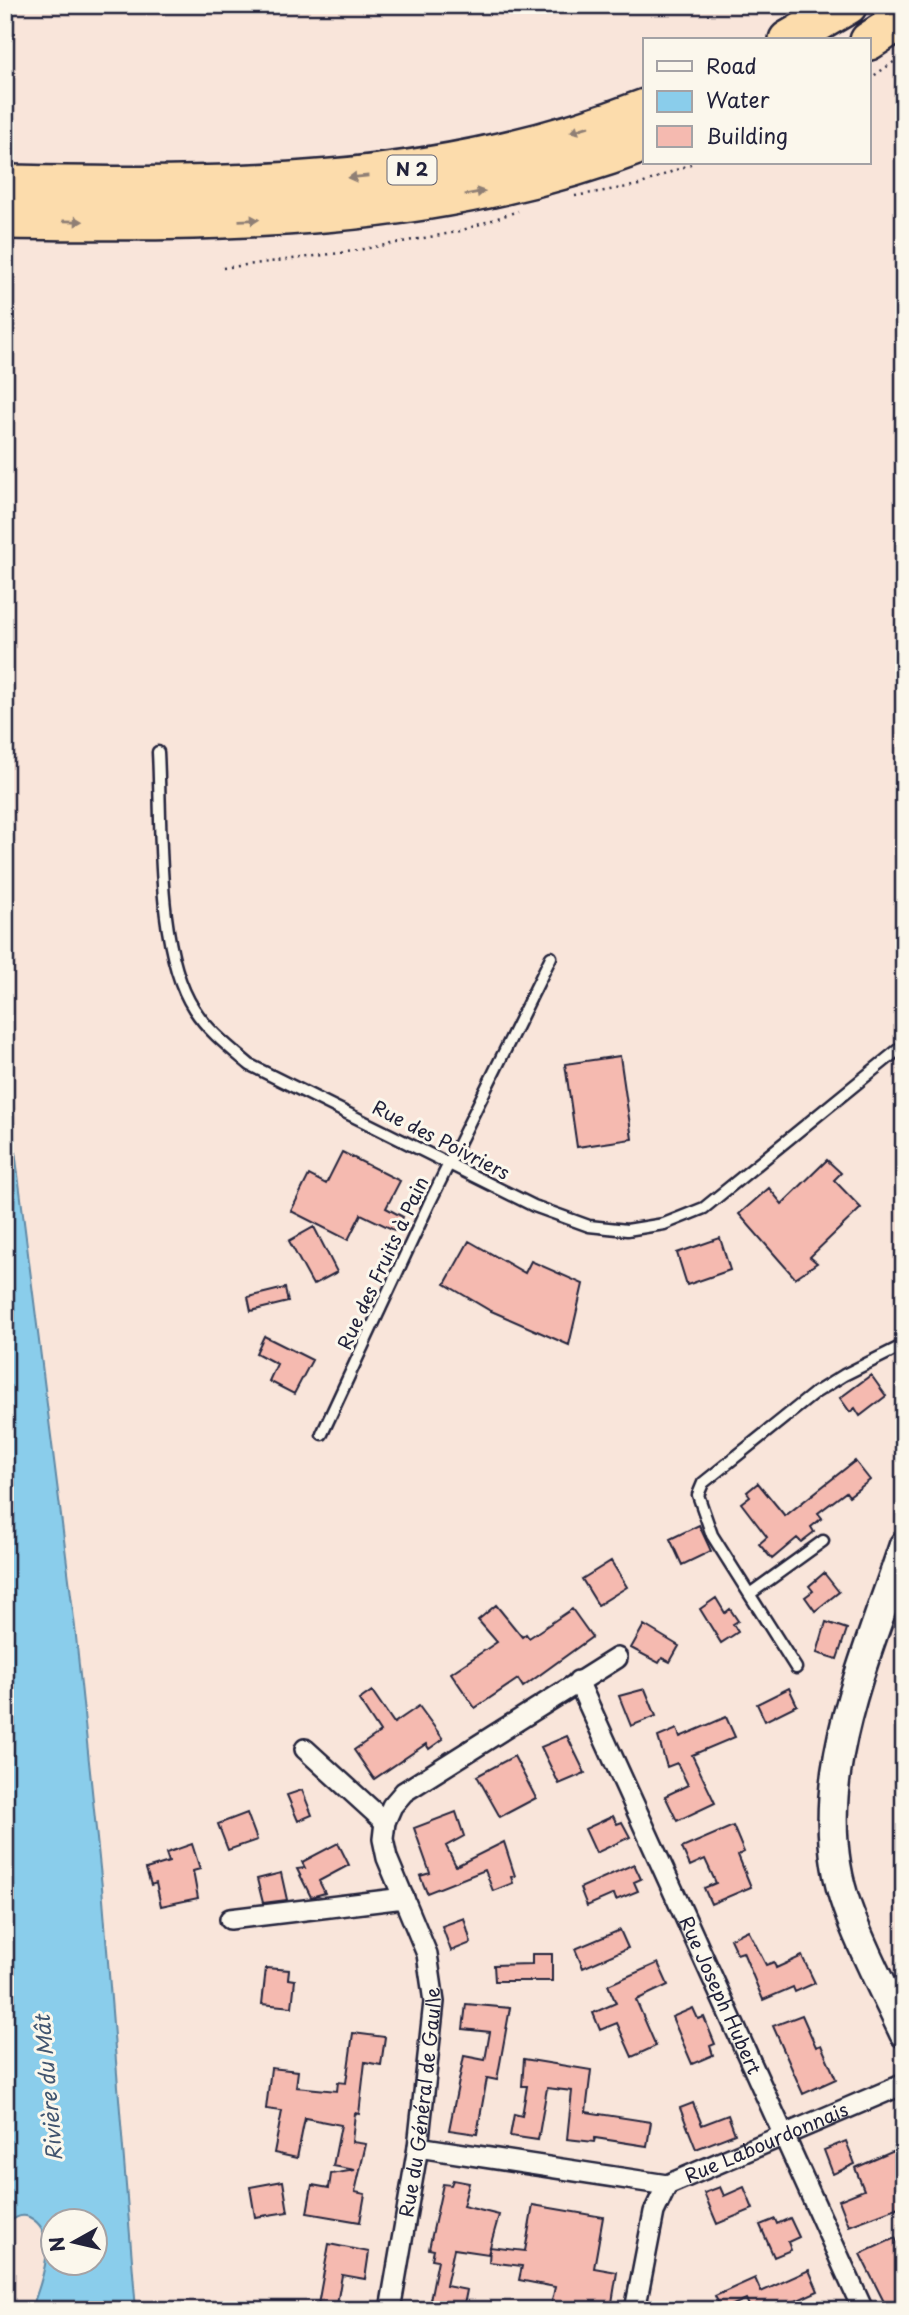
<svg xmlns="http://www.w3.org/2000/svg" width="909" height="2315" font-family="'Playpen Sans',sans-serif">
  <style>
    .water { fill: #8acdeb; stroke: #6089a5; stroke-width: 2; fill-rule: evenodd }
    .building { fill: #f5bab0; stroke: #22223b; stroke-width: 2 }
    .lines { fill: none; stroke-linecap: round; stroke-linejoin: round }
    .lane-casing { stroke: #22223b; stroke-width: 15 }
    .street-casing { stroke: #22223b; stroke-width: 24 }
    .secondary-casing { stroke: #22223b; stroke-width: 33 }
    .highway-casing { stroke: #22223b; stroke-width: 42 }
    .path { stroke: #22223b; stroke-width: 2.5; stroke-dasharray: 2 5; stroke-linecap: butt }
    .lane { stroke: #fbf7ec; stroke-width: 10 }
    .street { stroke: #fbf7ec; stroke-width: 19 }
    .secondary { stroke: #fbf7ec; stroke-width: 28 }
    .highway { stroke: #fcdcac; stroke-width: 37 }
    .oneway { fill: #8f7f74 }
    .labels { text-anchor: middle; stroke-width: 6; stroke-linejoin: round; paint-order: stroke }
    .shield { fill: #fbf7ec; stroke: #636270; stroke-width: 2 }
    .shield-label { font-size: 18px; font-weight: bold; fill: #22223b }
    .street-label { font-size: 19px; fill: #22223b; stroke: #fbf7ec }
    .water-label { font-size: 21px; font-style: italic; fill: #415570; stroke: #fbf7ec }
  </style>
  <rect width="100%" height="100%" fill="#f9e5da"/>
  <filter id="ink" filterUnits="userSpaceOnUse"><feTurbulence type="fractalNoise" baseFrequency=".0143" numOctaves="2"/><feDisplacementMap in="SourceGraphic" scale="14" xChannelSelector="R" yChannelSelector="G"/><feConvolveMatrix kernelMatrix="1 2 1 2 8 2 1 2 1" color-interpolation-filters="sRGB"/></filter>
  <g filter="url(#ink)">
    <path class="water" d="M5 1071 75 1627 102 1887 136 2310H31C40 2286 62 2233 29 2217 19 2213 12 2220 5 2226ZM52 2220H94V2262H52Z"/>
    <path class="building" d="M620 1056 632 1139 577 1147 565 1064Z
      M342 1152 400 1181 386 1208 403 1217 396 1231 361 1214 348 1240 291 1211 309 1175 326 1184Z
      M827 1160 841 1173 834 1180 861 1208 810 1257 817 1263 795 1278 739 1214 769 1188 782 1204Z
      M314 1227 337 1272 313 1285 289 1241Z
      M720 1238 730 1270 687 1285 677 1253Z
      M469 1241 525 1273 531 1261 583 1284 569 1345 489 1310 445 1284Z
      M285 1288 288 1302 251 1311 248 1297Z
      M264 1336 312 1360 294 1394 269 1381 277 1364 256 1353Z
      M871 1375 886 1396 860 1416 855 1408 850 1412 840 1398Z
      M855 1461 870 1480 849 1496 846 1492 818 1513 822 1518 811 1527 814 1532 801 1542 797 1538 772 1559 759 1544 767 1537 741 1503 750 1496 747 1492 758 1483 785 1516Z
      M699 1525 711 1551 682 1565 670 1539Z
      M611 1561 627 1587 598 1605 582 1579Z
      M824 1573 839 1592 815 1611 805 1597 813 1591 809 1586Z
      M716 1598 725 1613 730 1609 738 1621 733 1624 738 1632 721 1643 700 1609Z
      M496 1605 522 1637 526 1634 529 1638 572 1609 592 1637 523 1687 518 1679 475 1708 451 1673 497 1642 478 1620Z
      M826 1622 847 1629 837 1659 817 1653Z
      M644 1625 679 1646 670 1662 662 1658 659 1663 631 1648Z
      M789 1688 797 1705 765 1721 757 1704Z
      M645 1689 656 1716 631 1726 619 1696Z
      M372 1691 394 1723 419 1706 443 1739 429 1749 426 1744 374 1779 354 1750 380 1732 359 1700Z
      M726 1717 735 1737 692 1755 715 1803 677 1821 665 1796 688 1785 677 1763 667 1767 658 1737 677 1729 680 1737Z
      M567 1736 585 1773 559 1784 541 1747Z
      M514 1756 536 1798 500 1817 477 1776Z
      M302 1790 312 1815 298 1821 287 1795Z
      M456 1812 464 1836 446 1846 456 1866 504 1842 515 1876 511 1877 513 1883 493 1891 485 1870 427 1893 420 1876 430 1873 414 1828Z
      M247 1813 257 1840 228 1850 218 1824Z
      M613 1816 617 1824 622 1822 630 1837 596 1853 585 1829Z
      M733 1826 744 1852 738 1855 751 1887 711 1904 704 1888 716 1883 705 1859 690 1866 682 1848Z
      M338 1843 349 1865 319 1881 325 1893 311 1897 297 1869 305 1868 302 1862Z
      M192 1844 200 1869 193 1871 198 1898 161 1906 156 1883 151 1885 146 1869 169 1862 166 1853Z
      M634 1864 641 1879 634 1882 638 1891 616 1900 614 1894 587 1906 580 1888Z
      M281 1873 287 1900 263 1903 257 1879Z
      M464 1918 471 1943 451 1951 442 1926Z
      M620 1930 628 1948 583 1968 575 1949Z
      M748 1930 766 1965 774 1962 776 1968 802 1956 815 1983 795 1992 793 1987 763 2000 743 1952 737 1954 730 1939Z
      M532 1954H552V1981H495L494 1965 532 1964Z
      M658 1963 668 1985 636 2000 656 2046 632 2057 617 2023 600 2030 593 2013 616 2003 608 1985Z
      M266 1968 289 1970 288 1979 295 1980 292 2007 262 2004Z
      M466 2004 510 2008 497 2080 487 2078 477 2134 449 2130 464 2056 485 2060 490 2032 463 2029Z
      M693 2008 698 2019 704 2017 715 2044 710 2046 713 2055 692 2064 672 2017Z
      M802 2015 816 2047 821 2045 836 2079 803 2094 773 2026Z
      M353 2033 385 2037 381 2065 365 2062 359 2114 355 2113 352 2142 366 2144 355 2192 365 2194 360 2222 307 2213 312 2185 329 2188 331 2174 355 2170 333 2166 341 2125 305 2118 297 2158 274 2153 282 2111 266 2109 271 2068 298 2071 296 2087 337 2091 338 2082 346 2083Z
      M524 2059 591 2070 586 2112 651 2122 647 2146 595 2138 594 2142 567 2139 572 2091 547 2088 538 2140 510 2136 514 2114 522 2116 527 2086H522Z
      M693 2103 702 2125 728 2115 735 2134 696 2149 680 2108Z
      M846 2141 855 2164 833 2174 824 2150Z
      M894 2151 904 2173V2205L849 2226 839 2200 864 2190 855 2168Z
      M453 2180 469 2183 463 2206 499 2215 488 2254 454 2249 446 2286 467 2290 463 2310H428L438 2260 432 2259 434 2250 429 2249 443 2184 451 2185Z
      M283 2181 288 2212 255 2217 250 2187Z
      M720 2187 724 2196 744 2187 753 2209 717 2224 704 2193Z
      M533 2205 603 2217 594 2268 617 2272 611 2309 583 2305 582 2310H550L555 2287 519 2280 522 2266 489 2262 490 2247 525 2251Z
      M790 2218 799 2237 788 2242 791 2250 774 2257 760 2225 775 2219 777 2224Z
      M895 2238 904 2258V2310H888L860 2254Z
      M329 2244 369 2252 365 2279 342 2275 336 2310H317Z
      M809 2270 818 2291 776 2310H751L746 2299 722 2310 715 2296 755 2278 761 2292Z"/>
    <g class="lines">
      <g class="lane-casing">
        <path id="lane" d="M158 752C162 823 155 950 194 1009 208 1031 230 1048 250 1065L534 1206 589 1226 627 1230 664 1224 704 1208 904 1045
          M322 1434 429 1204 551 957
          M751 1593 823 1541
          M796 1668 712 1535 698 1495 703 1483 815 1393 844 1375 904 1345"/>
      </g>
      <g class="street-casing">
        <g id="street">
          <path id="s1" d="M578 1681 863 2310"/>
          <path d="M305 1749 385 1822"/>
          <path d="M230 1919 404 1898"/>
          <path id="s2" d="M418 2147 667 2185 904 2084"/>
          <path id="s3" d="M390 2310 418 2147 434 2002 427 1954 387 1858 383 1839 385 1822 392 1806 404 1792 617 1658"/>
          <path d="M635 2310 654 2212 667 2185"/>
        </g>
      </g>
      <g class="secondary-casing">
        <path id="secondary" d="M904 1545C867 1658 804 1788 847 1907 862 1950 885 1992 904 2033"/>
      </g>
      <g class="highway-casing">
        <path id="highway" d="M788 40 848 5
          M869 41 904 18
          M5 184C228 188 433 190 645 108
          M5 220C225 223 436 223 645 143"/>
      </g>
      <path class="path" d="M869 79 904 55
        M575 196 639 185 693 163
        M223 268 347 252 457 232 518 211"/>
      <use href="#lane" class="lane"/>
      <use href="#street" class="street"/>
      <use href="#secondary" class="secondary"/>
      <use href="#highway" class="highway"/>
    </g>
    <defs><path id="oneway-solid" d="M-6-.8H1V-3.2L6.5 0L1 3.2V.8H-6Z" transform="scale(1.75)"/></defs>
    <g class="oneway">
      <use href="#oneway-solid" transform="translate(580 129) rotate(163)"/>
      <use href="#oneway-solid" transform="translate(358 177) rotate(174)"/>
      <use href="#oneway-solid" transform="translate(475 193) rotate(-10)"/>
      <use href="#oneway-solid" transform="translate(249 220) rotate(-2)"/>
      <use href="#oneway-solid" transform="translate(73 221) rotate(1)"/>
    </g>
  </g>
  <g class="labels">
    <rect class="shield" x="387.5" y="155.5" width="49" height="29" rx="5"/>
    <g class="shield-label">
      <text x="412" y="176">N 2</text>
    </g>
    <g class="street-label">
      <text transform="translate(441 1140) rotate(27)" y="7">Rue des Poivriers</text>
      <text transform="translate(383 1263) rotate(-65)" y="7">Rue des Fruits à Pain</text>
      <text dy="7" stroke="none"><textPath href="#s1" startOffset="345">Rue Joseph Hubert</textPath></text>
      <text dy="7" stroke="none"><textPath href="#s3" startOffset="210">Rue du Général de Gaulle</textPath></text>
      <text dy="7" stroke="none"><textPath href="#s2" startOffset="360">Rue Labourdonnais</textPath></text>
    </g>
    <g class="water-label">
      <text transform="translate(49 2088) rotate(-95)" y="7">Rivière du Mât</text>
    </g>
  </g>
  <rect width="909" height="2315" fill="none" stroke="#fbf7ec" stroke-width="28"/>
  <rect x="14" y="14" width="881" height="2287" fill="none" stroke="#22223b" stroke-width="2.5" filter="url(#ink)"/>
  <rect x="643" y="38" width="228" height="126" fill="#fbf7ec" stroke="#a4a2a5" stroke-width="2"/>
  <rect x="657" y="61" width="35" height="10" fill="#fbf7ec" stroke="#a4a2a5" stroke-width="2"/>
  <text x="706" y="74" font-size="21" fill="#22223b">Road</text>
  <rect x="657" y="91" width="35" height="21" fill="#8acdeb" stroke="#a4a2a5" stroke-width="2"/>
  <text x="706" y="108" font-size="21" fill="#22223b">Water</text>
  <rect x="657" y="126" width="35" height="21" fill="#f5bab0" stroke="#a4a2a5" stroke-width="2"/>
  <text x="706" y="144" font-size="21" fill="#22223b">Building</text>
  <g transform="translate(74 2242) rotate(262)"><circle r="33" fill="#fbf7ec" stroke="#a4a2a5" stroke-width="2"/>
  <path d="M0-5L12 26L0 18L-12 26Z" fill="#22223b"/>
  <text y="-10" font-size="19" font-weight="bold" text-anchor="middle" fill="#22223b">N</text>
  </g>
</svg>
